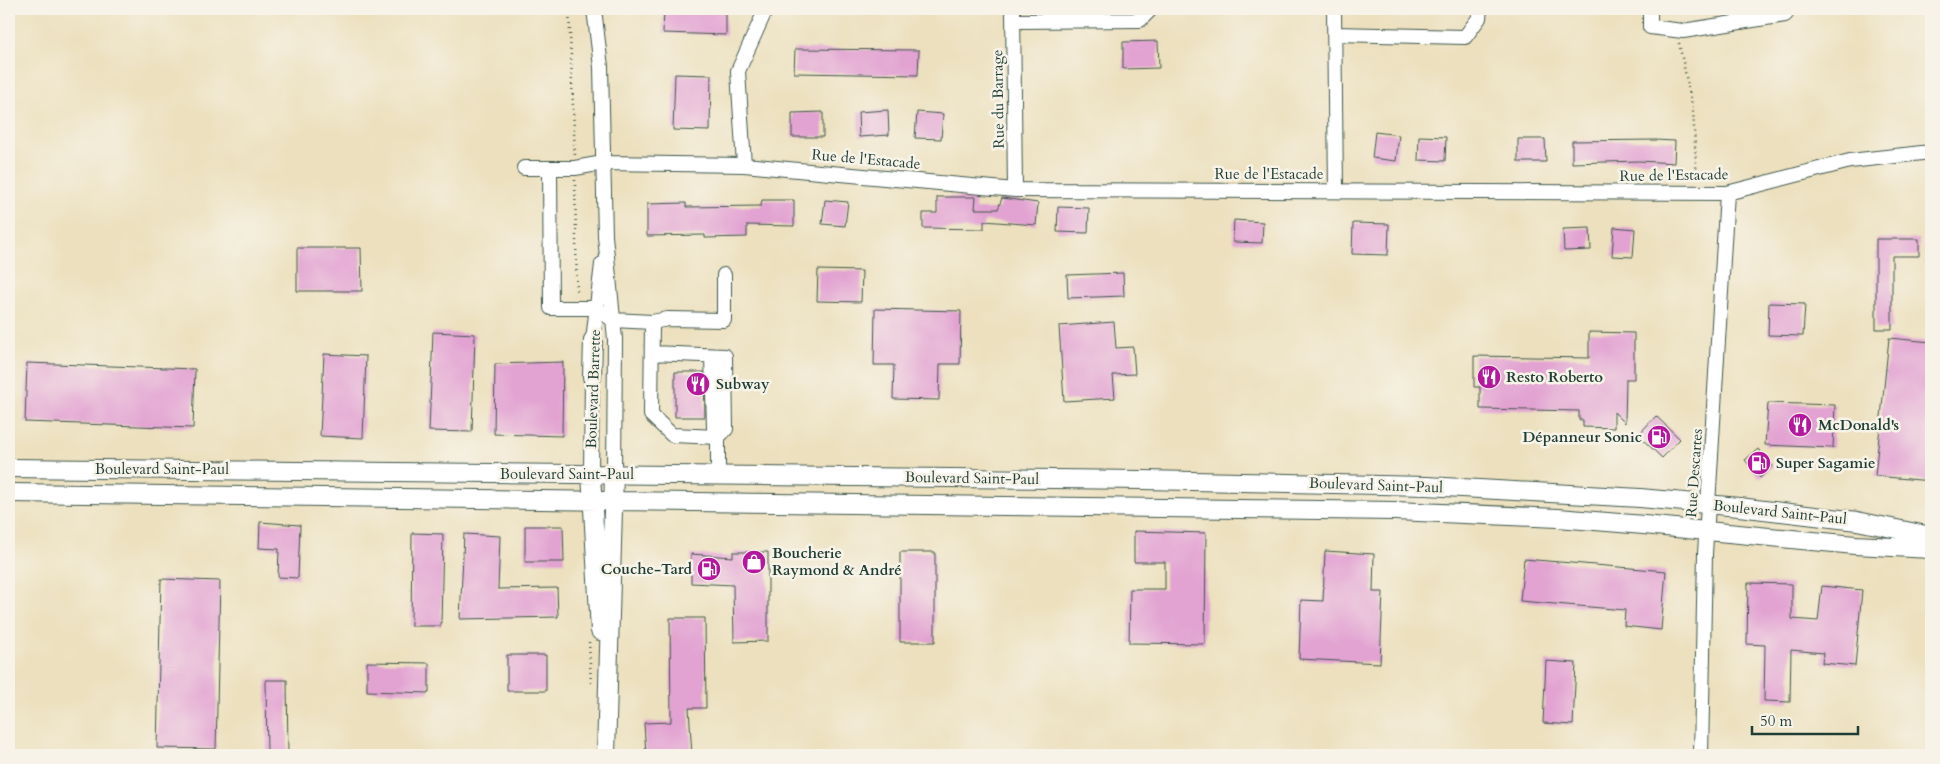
<svg xmlns="http://www.w3.org/2000/svg" width="1940" height="764" font-family="Cardo,serif">
  <style>
    .building { fill: #e2a2d2 }
    .lines { fill: none; stroke-linecap: round; stroke-linejoin: round }
    .minor-casing { stroke: #3e5549; stroke-width: 16 }
    .major-casing { stroke: #3e5549; stroke-width: 20 }
    .path { stroke: #3e5549; stroke-width: 2.5; stroke-dasharray: 1 4; stroke-linecap: butt }
    .minor { stroke: #fff; stroke-width: 14 }
    .major { stroke: #fff; stroke-width: 18 }
    .labels { text-anchor: middle; stroke-width: 5; stroke-linejoin: round; paint-order: stroke }
    .street-label { font-size: 15px; fill: #1f3d34; stroke: #f7f3e8 }
    .poi-label { font-size: 15px; font-weight: bold; fill: #1f3d34; stroke: #f7f3e8; text-anchor: start }
  </style>
  <rect width="100%" height="100%" fill="#f7f3e8"/>
  <filter id="ink" filterUnits="userSpaceOnUse"><feTurbulence type="fractalNoise" baseFrequency=".02" numOctaves="2"/><feDisplacementMap in="SourceGraphic" scale="10" xChannelSelector="R" yChannelSelector="G"/><feConvolveMatrix kernelMatrix="1 2 1 2 8 2 1 2 1" color-interpolation-filters="sRGB"/></filter>
  <filter id="wash" filterUnits="userSpaceOnUse"><feTurbulence type="fractalNoise" baseFrequency=".0096" numOctaves="4" result="noise"/><feDisplacementMap in="SourceGraphic" scale="20" xChannelSelector="R" yChannelSelector="G"/><feGaussianBlur stdDeviation="1.12" result="paint"/><feColorMatrix in="noise" values="0 0 0 0 0 0 0 0 0 0 0 0 0 0 0 0 0 1.4 0 .05"/><feComposite in="paint" operator="in"/></filter>
  <g filter="url(#wash)">
    <rect width="100%" height="100%" fill="#ece0be"/>
    <g id="blocks">
      <path class="building" d="M664 9H726V35L663 33Z
        M1158 41 1159 68 1123 69V42Z
        M795 49 919 50 918 75 794 73Z
        M675 74 711 75 710 131 673 130Z
        M888 110 889 135 859 137 858 112Z
        M823 112V137H792V113Z
        M917 112 943 114 941 139 915 138Z
        M1375 132 1399 135 1396 161 1372 158Z
        M1419 136 1446 137 1445 161 1418 160Z
        M1518 139H1545L1546 162H1518Z
        M1655 140 1675 141 1674 163 1639 161 1572 163V141Z
        M937 197H976L975 209H998L1002 198 1038 203 1036 225 984 221V229L923 228V213H937Z
        M762 200H794V226L747 225V237L705 238V235L647 236V204L686 203V207L761 206Z
        M825 200 848 202 845 226 822 224Z
        M1058 207 1089 208 1088 233 1057 232Z
        M1234 220 1263 222 1262 243 1233 242Z
        M1353 223 1389 224 1388 255 1352 254Z
        M1614 227 1635 229 1633 257 1612 256Z
        M1590 228 1591 250 1564 251 1563 229Z
        M1876 239H1919V256H1892V329H1876Z
        M297 248H361L362 291H297Z
        M818 270 862 271 861 302 817 301Z
        M1123 273 1124 296 1068 298 1067 275Z
        M1769 303 1805 304 1803 336 1768 335Z
        M875 309 961 311 960 364H940L939 400 893 399 894 365H874Z
        M1114 322 1116 348 1133 347 1135 374 1113 375 1115 398 1064 401 1059 326Z
        M433 332 475 334 472 432 429 431Z
        M1589 332 1634 333V379H1626L1625 423 1614 412V428L1583 427V420H1579V411L1480 409V387H1474V356L1589 358Z
        M1889 338 1931 342V481L1875 476Z
        M324 354 366 356 363 438 320 436Z
        M563 362 562 436 494 434 495 364Z
        M27 363 195 369 193 428 25 422Z
        M675 372H704L705 417H675Z
        M1768 403 1835 405 1833 448 1765 445Z
        M1656 416 1680 439 1662 458 1638 435Z
        M1758 449 1773 466 1760 478 1745 460Z
        M260 522 300 525 298 578 278 577 279 549 259 548Z
        M525 526H563L564 562H525Z
        M1134 531 1206 533 1205 644 1129 643 1130 589H1165V562H1134Z
        M412 533 443 534 441 626H411Z
        M464 534 500 536 498 589 557 588 558 617 460 619Z
        M1325 551 1374 554 1373 592H1383L1380 663 1299 659 1301 600 1323 601Z
        M733 552H768V641L734 642 733 585 691 583V554L733 557Z
        M900 552H935V642H900Z
        M1524 559 1666 571 1661 630 1624 626 1625 610 1520 601Z
        M161 579 220 581 216 749 157 748Z
        M1748 583 1792 584V619L1818 621 1822 586 1862 590 1855 666 1822 663 1823 653 1791 650 1790 702 1764 701 1765 645 1747 644Z
        M670 618H705L706 708H689L692 755H646L644 723 671 722Z
        M507 655H546V691H507Z
        M1546 661 1576 663 1573 725 1543 723Z
        M367 662 429 663V693L367 691Z
        M266 680H287L288 755H267Z"/>
    </g>
  </g>
  <g filter="url(#ink)">
    <use href="#blocks" fill-opacity="0" stroke="#3e5549" stroke-width="1"/>
    <g class="lines">
      <g class="minor-casing">
        <path id="minor" d="M594 9 601 67 605 236 615 339 614 474
          M1013 9 1015 190
          M1334 9 1336 190
          M1650 9V27L1683 31 1785 15 1790 9
          M1014 21 1140 20 1151 9
          M1335 34 1465 37 1479 18 1480 9
          M744 165 738 71 766 9
          M524 168H575L603 163 744 165 1015 190 1727 193 1850 161 1931 152
          M550 168 551 308H596L613 320 652 322 651 415 672 435 718 437V475
          M652 322 668 319 724 320V275
          M593 340 602 264
          M652 353 725 356 726 429 718 437 714 428 712 356
          M591 474 592 377
          M1701 755 1705 554 1727 193"/>
      </g>
      <g class="major-casing">
        <path id="major" d="M592 377 593 340
          M9 468 1143 480 1427 486 1640 498 1739 507 1857 521 1931 536
          M591 474 600 631
          M9 493 1395 511 1558 518 1644 525 1855 545 1931 549
          M606 755 614 474"/>
      </g>
      <path class="path" d="M569 9 575 155
        M1679 43 1693 110 1697 181
        M575 180 577 295
        M589 642 591 684"/>
      <use href="#minor" class="minor"/>
      <use href="#major" class="major"/>
    </g>
  </g>
  <defs>
    <g id="restaurant-disc" transform="scale(1.25)"><circle r="9.5" fill="#b5179e" stroke="#f7f3e8"/><path d="M-5-6h1v4h1v-4h1v4h1v-4h1v5L-1.5 .5V6h-2V.5L-5-1ZM5-6V6H3V1.5H1.5Q1.5-4 5-6Z" fill="#fff"/></g>
    <g id="fuel-disc" transform="scale(1.25)"><circle r="9.5" fill="#b5179e" stroke="#f7f3e8"/><path d="M-5.5-6h7V0h2V4h1.3V-2.5L3-4.5l.8-.8L6-3V5H2.5V1h-1V6h-7ZM-4.2-4.7v3.2H.2V-4.7Z" fill="#fff"/></g>
    <g id="shop-disc" transform="scale(1.25)"><circle r="9.5" fill="#b5179e" stroke="#f7f3e8"/><path d="M-5-2.5h2.3a2.7 3.5 0 0 1 5.4 0H5L5.5 6h-11ZM-1.5-2.5h3a1.5 2.3 0 0 0-3 0Z" fill="#fff"/></g>
  </defs>
  <g fill-rule="evenodd">
    <use href="#restaurant-disc" x="1489" y="377"/>
    <use href="#restaurant-disc" x="698" y="384"/>
    <use href="#restaurant-disc" x="1800" y="425"/>
    <use href="#fuel-disc" x="1659" y="437"/>
    <use href="#fuel-disc" x="1759" y="463"/>
    <use href="#shop-disc" x="754" y="562"/>
    <use href="#fuel-disc" x="709" y="569"/>
  </g>
  <g class="labels">
    <g class="street-label">
      <text transform="translate(998 99) rotate(-91)" y="5">Rue du Barrage</text>
      <text transform="translate(866 159) rotate(5)" y="5">Rue de l'Estacade</text>
      <text x="1269" y="179">Rue de l'Estacade</text>
      <text transform="translate(1674 175) rotate(-1)" y="5">Rue de l'Estacade</text>
      <text transform="translate(593 389) rotate(-88)" y="5">Boulevard Barrette</text>
      <text x="162" y="474">Boulevard Saint-Paul</text>
      <text transform="translate(1694 473) rotate(-86)" y="5">Rue Descartes</text>
      <text x="567" y="479">Boulevard Saint-Paul</text>
      <text transform="translate(972 478) rotate(1)" y="5">Boulevard Saint-Paul</text>
      <text transform="translate(1376 485) rotate(2)" y="5">Boulevard Saint-Paul</text>
      <text transform="translate(1780 512) rotate(6)" y="5">Boulevard Saint-Paul</text>
    </g>
    <g class="poi-label">
      <text x="1506" y="382">Resto Roberto</text>
      <text x="716" y="389">Subway</text>
      <text x="1818" y="430">McDonald's</text>
      <text x="1642" y="442" text-anchor="end">Dépanneur Sonic</text>
      <text x="1776" y="468">Super Sagamie</text>
      <text x="772" y="558">Boucherie<tspan x="772" dy="17">Raymond &amp; André</tspan></text>
      <text x="692" y="574" text-anchor="end">Couche-Tard</text>
    </g>
  </g>
  <rect width="1940" height="764" fill="none" stroke="#f7f3e8" stroke-width="30"/>
  <path d="M1752 726v8h106v-8" fill="none" stroke="#1f3d34" stroke-width="2.5"/>
  <text x="1760" y="726" font-size="15" fill="#1f3d34" stroke="#f7f3e8" stroke-width="4" paint-order="stroke">50 m</text>
</svg>
